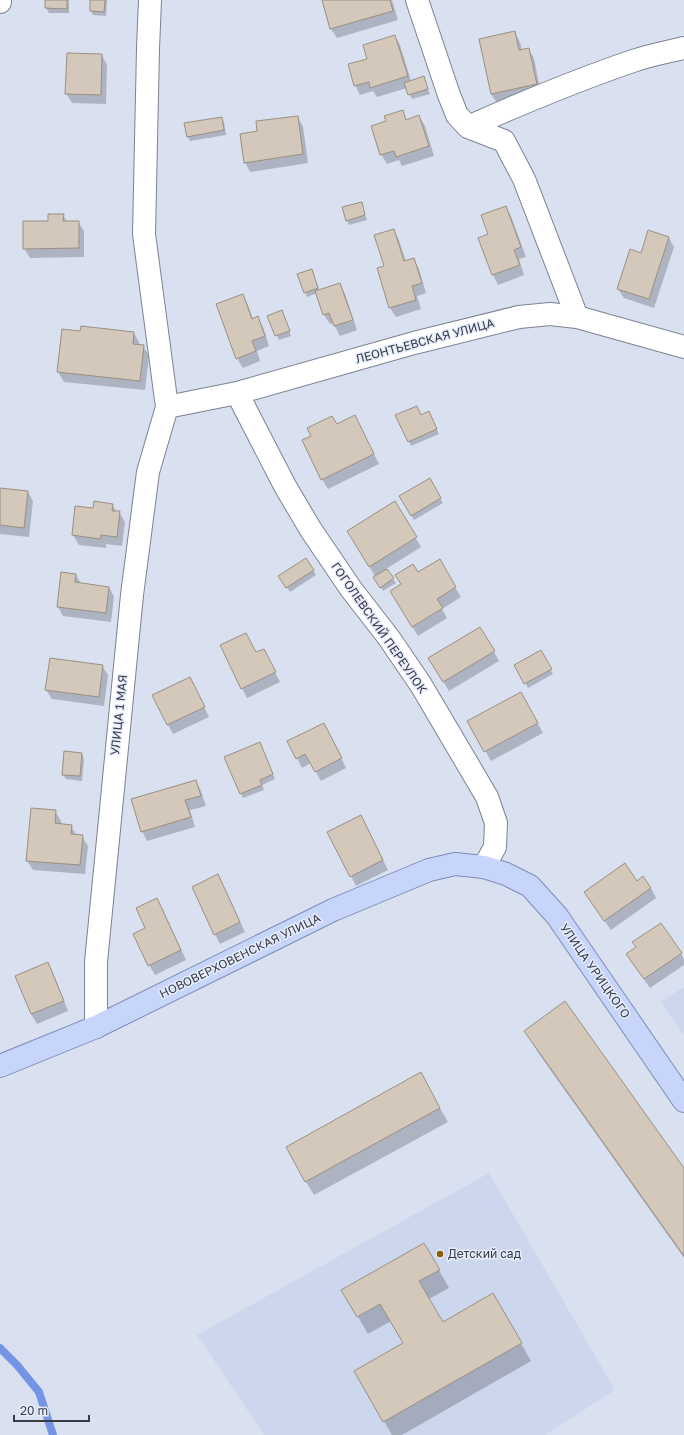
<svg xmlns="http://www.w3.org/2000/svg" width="684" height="1435" font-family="'Golos Text',sans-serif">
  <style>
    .built { fill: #ccd6ed }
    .shadow { fill: #0003 }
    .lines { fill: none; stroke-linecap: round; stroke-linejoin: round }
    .stream { stroke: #7594e5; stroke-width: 8 }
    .building { fill: #d3c8ba; stroke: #9a8f81 }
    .minor-casing { stroke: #7c8291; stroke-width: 24 }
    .major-casing { stroke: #7c8db7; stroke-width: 24 }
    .minor { stroke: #fff; stroke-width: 22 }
    .major { stroke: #c7d5fa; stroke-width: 22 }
    .poi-dot { fill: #8c5e03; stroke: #e6edfe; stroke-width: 1.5 }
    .labels { text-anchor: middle; stroke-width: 3; stroke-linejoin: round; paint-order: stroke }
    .street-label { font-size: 12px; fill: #383b41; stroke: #e6edfe }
    .poi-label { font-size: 12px; fill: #383b41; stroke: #e6edfe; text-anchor: start }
  </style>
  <rect width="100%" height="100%" fill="#d9e0f0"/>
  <path class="built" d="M684 987V1035L661 1002Z
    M489 1173 615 1390 545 1435H264L197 1335Z"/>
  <path class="shadow" d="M46 0H69V13H49L46 8Z
    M91 0H107L106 16 93 15 91 11Z
    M323 0H392L398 20 337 38 331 29Z
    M515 33 520 42 522 50 528 49 534 58 541 94 497 103 491 94Z
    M395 36 400 45 411 81 423 77 430 94 412 99 407 88 377 97 373 91 360 95 355 85 368 59Z
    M102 55 107 65 106 104 72 103 66 93Z
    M402 112 407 120 419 116 425 126 434 156 402 166 399 160 387 164 381 154 387 122Z
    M297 117 303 126 308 163 250 172 245 162Z
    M221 118 224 122 226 135 190 141 188 137Z
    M361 203 367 220 349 225 347 220Z
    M506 207 511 216 526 257 519 259 524 275 498 285 493 275 479 238 489 235Z
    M63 215 67 222H78L84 231V257L30 258 24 248 49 222Z
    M394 230 399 240 406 262 414 259 419 269 426 293 417 296 421 309 396 317 390 308 378 269 385 267Z
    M669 238 674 247 654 308 624 298 618 289Z
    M311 270 320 291 340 284 345 294 357 330 340 336 333 323 330 324 324 315 317 293 307 297 305 292Z
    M243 296 248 305 253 319 257 318 263 327 269 346 257 351 260 361 243 368 237 358Z
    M269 316H284L291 336 279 340Z
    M134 333 139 342V346H143L149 356 145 390 64 382 58 372Z
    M421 416 431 417 439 434 411 446 409 441Z
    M355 417 379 464 328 489 322 479 337 425Z
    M429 479 443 503 414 520 400 496Z
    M0 491 28 492 33 501 29 537 0 534Z
    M395 503 421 547 386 569 396 583 383 591 367 562Z
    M112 505 117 512H119L125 522 122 546 106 544V548L79 545 73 535 76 507 94 509Z
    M306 559 316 575 290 592 282 580Z
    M439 561 461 597 442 609 447 618 418 636 391 591Z
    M76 575 81 584 109 587 114 597 111 622 63 616 58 607Z
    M264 650 280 682 247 698 242 688 256 653Z
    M541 651 553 674 528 688 515 665Z
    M494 652 499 661 449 691 429 658Z
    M102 666 108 675 104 706 52 699 46 690Z
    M195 688 209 717 173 734 168 725Z
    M526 703 543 733 491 761 469 721Z
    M329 733 346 768 321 781 311 763 302 768 297 758Z
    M262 748 275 779 262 785 264 790 243 798 241 793Z
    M82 754 84 759 82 781 66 779 63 775Z
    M196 781 201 791 206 806 190 810 195 827 147 841 142 831Z
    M55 811 61 821V825L71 826 77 836H82L88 846 85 874 33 870 27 861Z
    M366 826 388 870 356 886 351 876Z
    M637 882 651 888 656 898 611 930 591 902Z
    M223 885 245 932 220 944 215 934Z
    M162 908 186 960 155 975 149 965 147 929Z
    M660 924 681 954 684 959V965L650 988 633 964 637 948Z
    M48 964 53 973 68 1011 37 1024 31 1014 17 976Z
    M525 1031 684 1170V1258L539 1054Z
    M420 1074 448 1122 314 1195 306 1182Z
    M424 1244 449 1288 429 1299 442 1323 493 1294 531 1361 402 1435H392L355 1372 405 1344 391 1321 368 1334 343 1291Z"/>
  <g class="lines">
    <path class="stream" d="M0 1348 17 1365 39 1392 53 1435"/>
  </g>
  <path class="building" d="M45 0H67V9L45 8Z
    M90 0H105L104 12 90 11Z
    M322 0H390L393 11 330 29Z
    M515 31 519 50 529 48 537 84 491 94 479 39Z
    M395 35 408 76 370 88 369 82 354 86 348 64 367 59 363 45Z
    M67 53 102 54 101 95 65 94Z
    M424 76 428 89 408 95 404 83Z
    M403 110 406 120 419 115 429 146 396 157 394 151 380 155 371 126 386 121 384 116Z
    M298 116 303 154 244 163 240 134 257 131 256 121Z
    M222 117 224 130 187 137 184 123Z
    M362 202 365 215 346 221 342 207Z
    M506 206 521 247 514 250 520 265 492 275 478 238 488 234 481 215Z
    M48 214H64L63 221H79V248L23 249V221H48Z
    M394 229 404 261 414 258 422 283 412 286 416 300 389 308 377 268 384 266 374 235Z
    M648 230 669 237 649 299 617 289 630 249 641 253Z
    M312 269 318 288 304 293 297 274Z
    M340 283 353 320 334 326 329 313 323 315 315 291Z
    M243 294 252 319 258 316 265 336 252 341 256 351 236 359 216 304Z
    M282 310 290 331 275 336 267 316Z
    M81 326 134 332 133 344 144 345 140 381 57 372 62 329 80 331Z
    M417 406 421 415 429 411 437 429 408 442 395 415Z
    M355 415 374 454 321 480 302 440 311 436 307 428 332 416 337 424Z
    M430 478 441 498 411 516 399 496Z
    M0 488 28 491 24 528 0 525Z
    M94 501 113 504 112 511H120L117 537 101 535 100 539 72 535 75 506 93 508Z
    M395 501 417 537 369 567 347 531Z
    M306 558 314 570 286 588 278 576Z
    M440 559 456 587 437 599 443 608 412 627 390 591 401 584 395 575 413 564 418 572Z
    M387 569 394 578 380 588 373 577Z
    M61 572 76 574 75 582 109 587 106 613 57 607Z
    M480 627 495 651 443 682 428 658Z
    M246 633 256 652 264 649 276 672 241 689 220 645Z
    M541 650 552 669 524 684 514 665Z
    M50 658 103 665 99 697 45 690Z
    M190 677 205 707 167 725 152 695Z
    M521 692 538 723 484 752 467 721Z
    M324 723 342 758 315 772 305 754 296 759 287 741Z
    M260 742 273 774 260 780 262 785 240 794 224 757Z
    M64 751 82 753 80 776 62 775Z
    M196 780 201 796 185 800 191 817 141 832 131 799Z
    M31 808 56 810 55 823 72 825 71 834 83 835 80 865 26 861Z
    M361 815 383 860 350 877 327 832Z
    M625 863 637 881 643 876 651 888 604 921 584 892Z
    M218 874 240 922 214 935 192 887Z
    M157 898 181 950 148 966 133 934 145 928 136 908Z
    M661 923 682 953 644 979 626 954 636 947 632 942Z
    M48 962 64 1001 31 1014 15 976Z
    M565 1001 684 1168V1256L524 1031Z
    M421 1072 440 1108 305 1182 286 1147Z
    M424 1243 440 1270 419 1281 443 1322 493 1293 522 1343 383 1422 354 1371 403 1343 380 1304 357 1317 341 1290Z"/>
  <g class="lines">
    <g class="minor-casing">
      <path id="minor" d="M417 0 449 95 457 115 468 127 504 141 524 179 577 317
        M0 2V0
        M468 127C522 103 577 80 633 61 650 55 667 52 684 48
        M237 393 285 486 311 530 351 589 389 638 421 685 487 797 496 823 495 847 484 867
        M167 407 237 393 414 343 519 317 550 314 577 317 684 347
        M96 1027V962L132 595 148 472 167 407 144 234 148 49 150 0"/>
    </g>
    <g class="major-casing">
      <path id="major" d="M0 1066 96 1027 333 910 429 870 455 864 484 867 506 874 530 886 557 916 684 1101"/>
    </g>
    <use href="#minor" class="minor"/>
    <use href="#major" class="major"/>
  </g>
  <circle class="poi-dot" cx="440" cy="1254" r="4"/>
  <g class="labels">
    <g class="street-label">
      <text transform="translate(425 341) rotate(-15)" y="4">ЛЕОНТЬЕВСКАЯ УЛИЦА</text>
      <text transform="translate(379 628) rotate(55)" y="4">ГОГОЛЕВСКИЙ ПЕРЕУЛОК</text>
      <text transform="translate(119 715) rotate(-84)" y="4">УЛИЦА 1 МАЯ</text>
      <text transform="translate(240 956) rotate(-26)" y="4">НОВОВЕРХОВЕНСКАЯ УЛИЦА</text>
      <text transform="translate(595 971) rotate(55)" y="4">УЛИЦА УРИЦКОГО</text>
    </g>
    <g class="poi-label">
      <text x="448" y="1258">Детский сад</text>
    </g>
  </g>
  <path d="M14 1415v6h75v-6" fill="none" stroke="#383b41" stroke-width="2"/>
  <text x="20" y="1415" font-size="12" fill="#383b41" stroke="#e6edfe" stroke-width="3" paint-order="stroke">20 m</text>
</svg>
